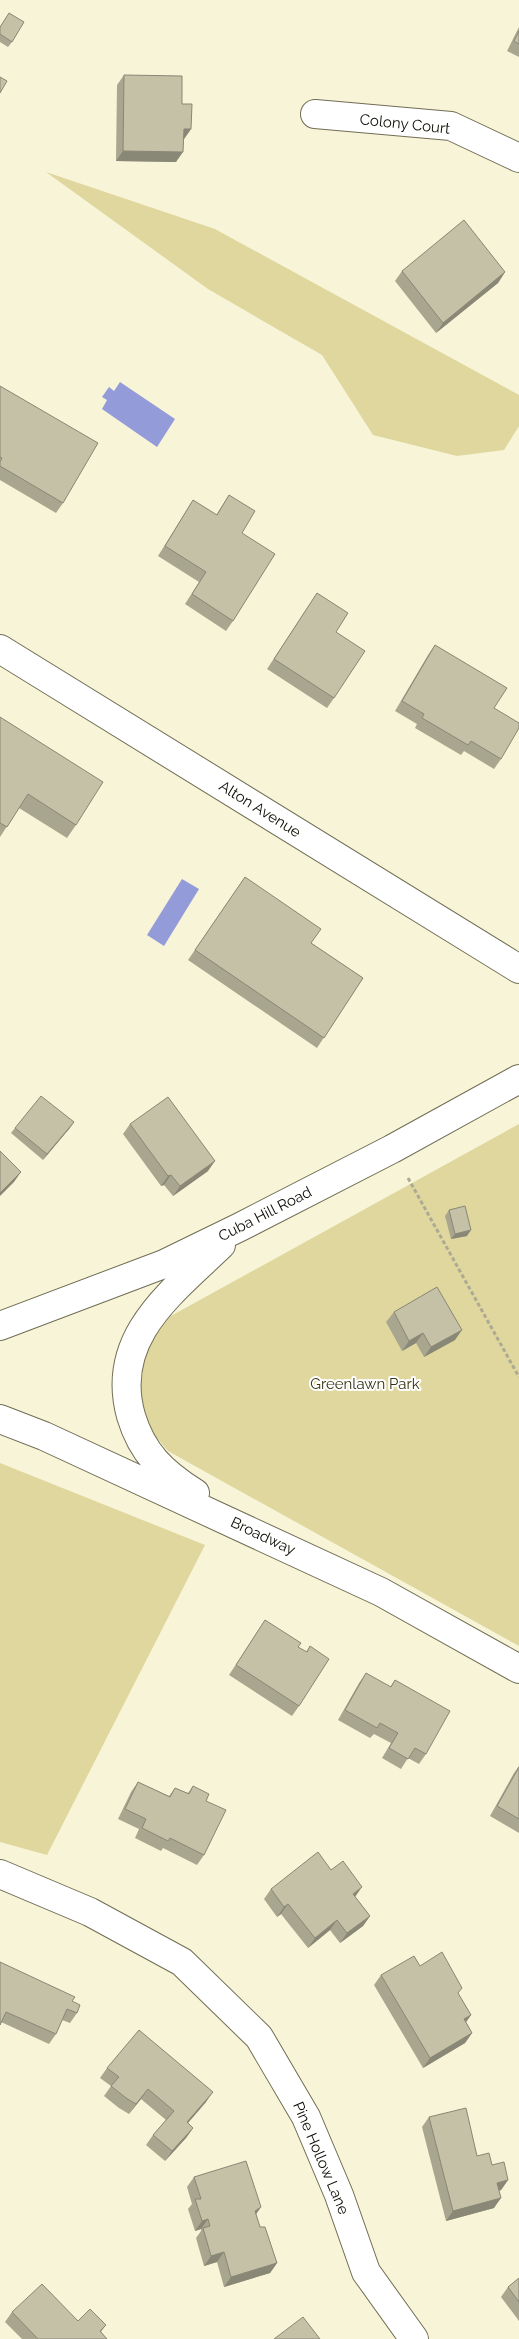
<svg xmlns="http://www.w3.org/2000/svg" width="519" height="2339" font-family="Raleway,sans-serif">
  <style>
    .green { fill: #dfd79e }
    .water { fill: #949bd9 }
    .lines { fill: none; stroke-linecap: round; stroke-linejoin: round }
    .minor-casing { stroke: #706d55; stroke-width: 30 }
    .major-casing { stroke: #706d55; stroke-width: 30 }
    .path { stroke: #adaa94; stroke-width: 3; stroke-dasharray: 4 2.5; stroke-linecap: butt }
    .minor { stroke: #fff; stroke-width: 28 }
    .major { stroke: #fff; stroke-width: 28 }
    .wall { fill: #a9a690 }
    .shaded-wall { fill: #898775 }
    .building { fill: #c4c1a7; stroke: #898775 }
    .labels { text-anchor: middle; stroke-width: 4; stroke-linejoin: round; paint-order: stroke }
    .street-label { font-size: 15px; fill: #0f0d05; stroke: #fff }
    .park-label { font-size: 15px; fill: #363212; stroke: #fff }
  </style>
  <rect width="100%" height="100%" fill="#f8f4d8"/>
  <path class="green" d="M46 172 215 229 519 395V426L504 450 457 456 373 435 322 355 208 289Z
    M519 1124V1646L168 1451 144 1423 136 1385 144 1346 169 1317Z
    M0 1463 205 1545 47 1855 0 1842Z"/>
  <path class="water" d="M120 382 175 419 157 447 102 409 107 400 102 397 109 387 114 391Z
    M182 879 199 889 164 946 147 935Z"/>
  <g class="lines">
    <g class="minor-casing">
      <path id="minor" d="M315 114 451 126 519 158
        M0 649 519 969
        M0 1874 90 1912 182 1962 259 2037 306 2117 339 2195 366 2272 414 2339"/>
    </g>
    <g class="major-casing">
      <path id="major" d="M0 1326 164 1264 240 1227 392 1149 519 1079
        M0 1419 44 1436 381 1592 519 1669
        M195 1493C163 1473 142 1453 131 1416 109 1338 171 1293 221 1245"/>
    </g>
    <path class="path" d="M408 1178 519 1377"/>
    <use href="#minor" class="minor"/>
    <use href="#major" class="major"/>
  </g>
  <path class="wall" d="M0 26 12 42 8 47 0 42Z
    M519 27V57L507 51Z
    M124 75 182 104 191 129 184 139 176 162 116 161 117 85Z
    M402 271 505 272 498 283 436 333 395 281Z
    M0 386 63 503 56 513 0 480Z
    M229 495 242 533 233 621 226 631 185 604 199 582 158 556 193 500 216 515Z
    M317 593 336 632 334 698 327 708 267 669Z
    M435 645 494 708 501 759 494 769 464 751 461 755 415 728 417 724 395 711 428 655Z
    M0 717 76 825 67 838 19 808 0 837Z
    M245 877 311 943 363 978 317 1048 188 960Z
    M74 1122 43 1160 11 1133 15 1128Z
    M130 1124 208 1171 173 1196 164 1185 161 1186 123 1134Z
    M449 1210 467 1236 451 1239 445 1216Z
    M394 1312 455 1340 424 1357 416 1343 402 1351 386 1322Z
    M265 1620 298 1647 306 1652 310 1646 299 1706 292 1716 229 1675Z
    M366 1673 390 1687 395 1680 426 1754 419 1764 408 1758 401 1769 382 1758 391 1743 374 1734 370 1738 338 1720 359 1683Z
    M519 1766V1833L490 1816 514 1773Z
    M138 1782 169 1796 175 1788 188 1793 193 1786 206 1801 204 1855 197 1865 163 1848 161 1851 135 1838 139 1829 118 1819 131 1792Z
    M331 1870 355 1897 370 1916 363 1926 340 1943 330 1930 308 1948 281 1914 277 1917 264 1899 271 1889Z
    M0 1962 72 2001 77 2013 70 2023 62 2020 56 2034 49 2044 1 2022Z
    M420 1966 458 1993 471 2015 466 2022 472 2033 465 2043 423 2068 374 1985 381 1975Z
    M107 2068 206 2102 188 2123 193 2128 186 2138 165 2161 146 2145 153 2135 166 2120 141 2099 129 2114 119 2108 104 2096 111 2086 100 2078Z
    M429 2117 477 2156 492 2165 508 2180 501 2190 499 2191 494 2208 446 2221 422 2127Z
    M194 2177 261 2207 256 2214 260 2227 277 2263 270 2273 224 2287 217 2262 204 2266 196 2238 201 2231V2229L195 2231 188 2209 192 2204 187 2187Z
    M519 2278V2321L501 2297 508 2287Z
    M12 2312 106 2325 101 2332 107 2339H22L5 2322Z"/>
  <path class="shaded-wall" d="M184 129H191L184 139H177Z
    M123 151 183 152 176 162 116 161Z
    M505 272 498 283 436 333 443 323Z
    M74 1122 70 1128 43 1160 47 1154Z
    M215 1161 208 1171 173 1196 180 1186Z
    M21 1172 14 1182 0 1196V1193Z
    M171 1175 164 1185 161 1186 168 1176Z
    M471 1230 467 1236 451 1239 455 1234Z
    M462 1330 455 1340 424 1357 431 1347Z
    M423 1333 416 1343 402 1351 409 1341Z
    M362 1887 355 1897 346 1904 353 1894Z
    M288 1904 281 1914 277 1917 284 1907Z
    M370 1916 363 1926 340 1943 347 1933Z
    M337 1920 330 1930 308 1948 315 1938Z
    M471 2015 464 2025V2019Z
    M472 2033 465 2043 423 2068 430 2058Z
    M148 2089 141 2099 129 2114 136 2104Z
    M213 2092 206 2102 180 2132 187 2122Z
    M193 2128 186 2138 165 2161 172 2151Z
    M508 2180 501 2190 490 2193 497 2183Z
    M501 2198 494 2208 446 2221 453 2211Z
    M261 2207 254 2217 255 2211Z
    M208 2219 201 2229 195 2231 202 2221Z
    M224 2252 217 2262 204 2266 211 2256Z
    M277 2263 270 2273 224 2287 231 2277Z"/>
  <path class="building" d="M9 13 24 22 12 42 0 34V27Z
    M519 31V44L514 41Z
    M124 75 182 76V104H192L191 129H184L183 152 123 151Z
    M0 77 7 81 0 93Z
    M464 220 505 272 443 323 402 271Z
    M0 386 98 443 63 503 0 466V462L2 458 0 457Z
    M229 495 255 511 242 533 275 554 233 621 192 594 206 572 165 546 193 500 217 515Z
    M317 593 348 613 336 632 365 651 334 698 274 659Z
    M435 645 507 688 494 708 519 723V728L501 759 471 741 468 745 422 718 424 714 402 701Z
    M0 717 103 782 76 825 28 794 7 827 0 823Z
    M245 877 321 929 311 943 363 978 324 1038 195 950Z
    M41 1096 74 1122 47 1154 15 1128Z
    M168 1097 215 1161 180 1186 171 1175 168 1176 130 1124Z
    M0 1151 21 1172 0 1193Z
    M465 1206 471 1230 455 1234 449 1210Z
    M437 1287 462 1330 431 1347 423 1333 409 1341 394 1312Z
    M265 1620 301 1643 298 1647 307 1652 310 1646 329 1659 299 1706 236 1665Z
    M366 1673 391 1687 395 1680 450 1711 426 1754 415 1748 408 1759 389 1748 398 1733 380 1723 377 1728 345 1710Z
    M519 1767V1819L497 1806Z
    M138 1782 170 1797 175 1788 189 1794 193 1786 209 1794 206 1801 226 1810 204 1855 170 1838 168 1841 142 1828 146 1819 125 1809Z
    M318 1852 331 1870 343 1861 362 1887 353 1894 370 1916 347 1933 337 1920 315 1938 288 1904 284 1907 271 1889Z
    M442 1952 462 1988 458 1993 471 2015 464 2019 472 2033 430 2058 381 1975 414 1956 420 1966Z
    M0 1962 75 1997 72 2001 80 2005 77 2013 67 2009 56 2034 6 2012 0 2025Z
    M139 2030 213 2092 187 2122 193 2128 172 2151 153 2135 174 2111 148 2089 136 2104 126 2098 111 2086 119 2077 107 2068Z
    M466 2108 477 2156 489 2153 492 2165 504 2162 508 2180 497 2183 501 2198 453 2211 429 2117Z
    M246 2161 261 2207 255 2211 260 2227H265L277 2263 231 2277 224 2252 211 2256 203 2228 210 2226 208 2219 202 2221 195 2199H201L194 2177Z
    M519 2278V2302L508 2287Z
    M42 2284 78 2321 90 2309 106 2325 100 2331 107 2339H38L12 2312Z
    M303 2317 320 2339H274Z"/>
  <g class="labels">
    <g class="street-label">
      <text transform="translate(405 124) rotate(6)" y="5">Colony Court</text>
      <text transform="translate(260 809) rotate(32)" y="5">Alton Avenue</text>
      <text transform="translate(265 1214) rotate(-27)" y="5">Cuba Hill Road</text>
      <text transform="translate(263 1536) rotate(25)" y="5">Broadway</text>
      <text transform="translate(321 2158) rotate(67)" y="5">Pine Hollow Lane</text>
    </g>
    <g class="park-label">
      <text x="365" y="1389">Greenlawn Park</text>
    </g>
  </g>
</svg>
